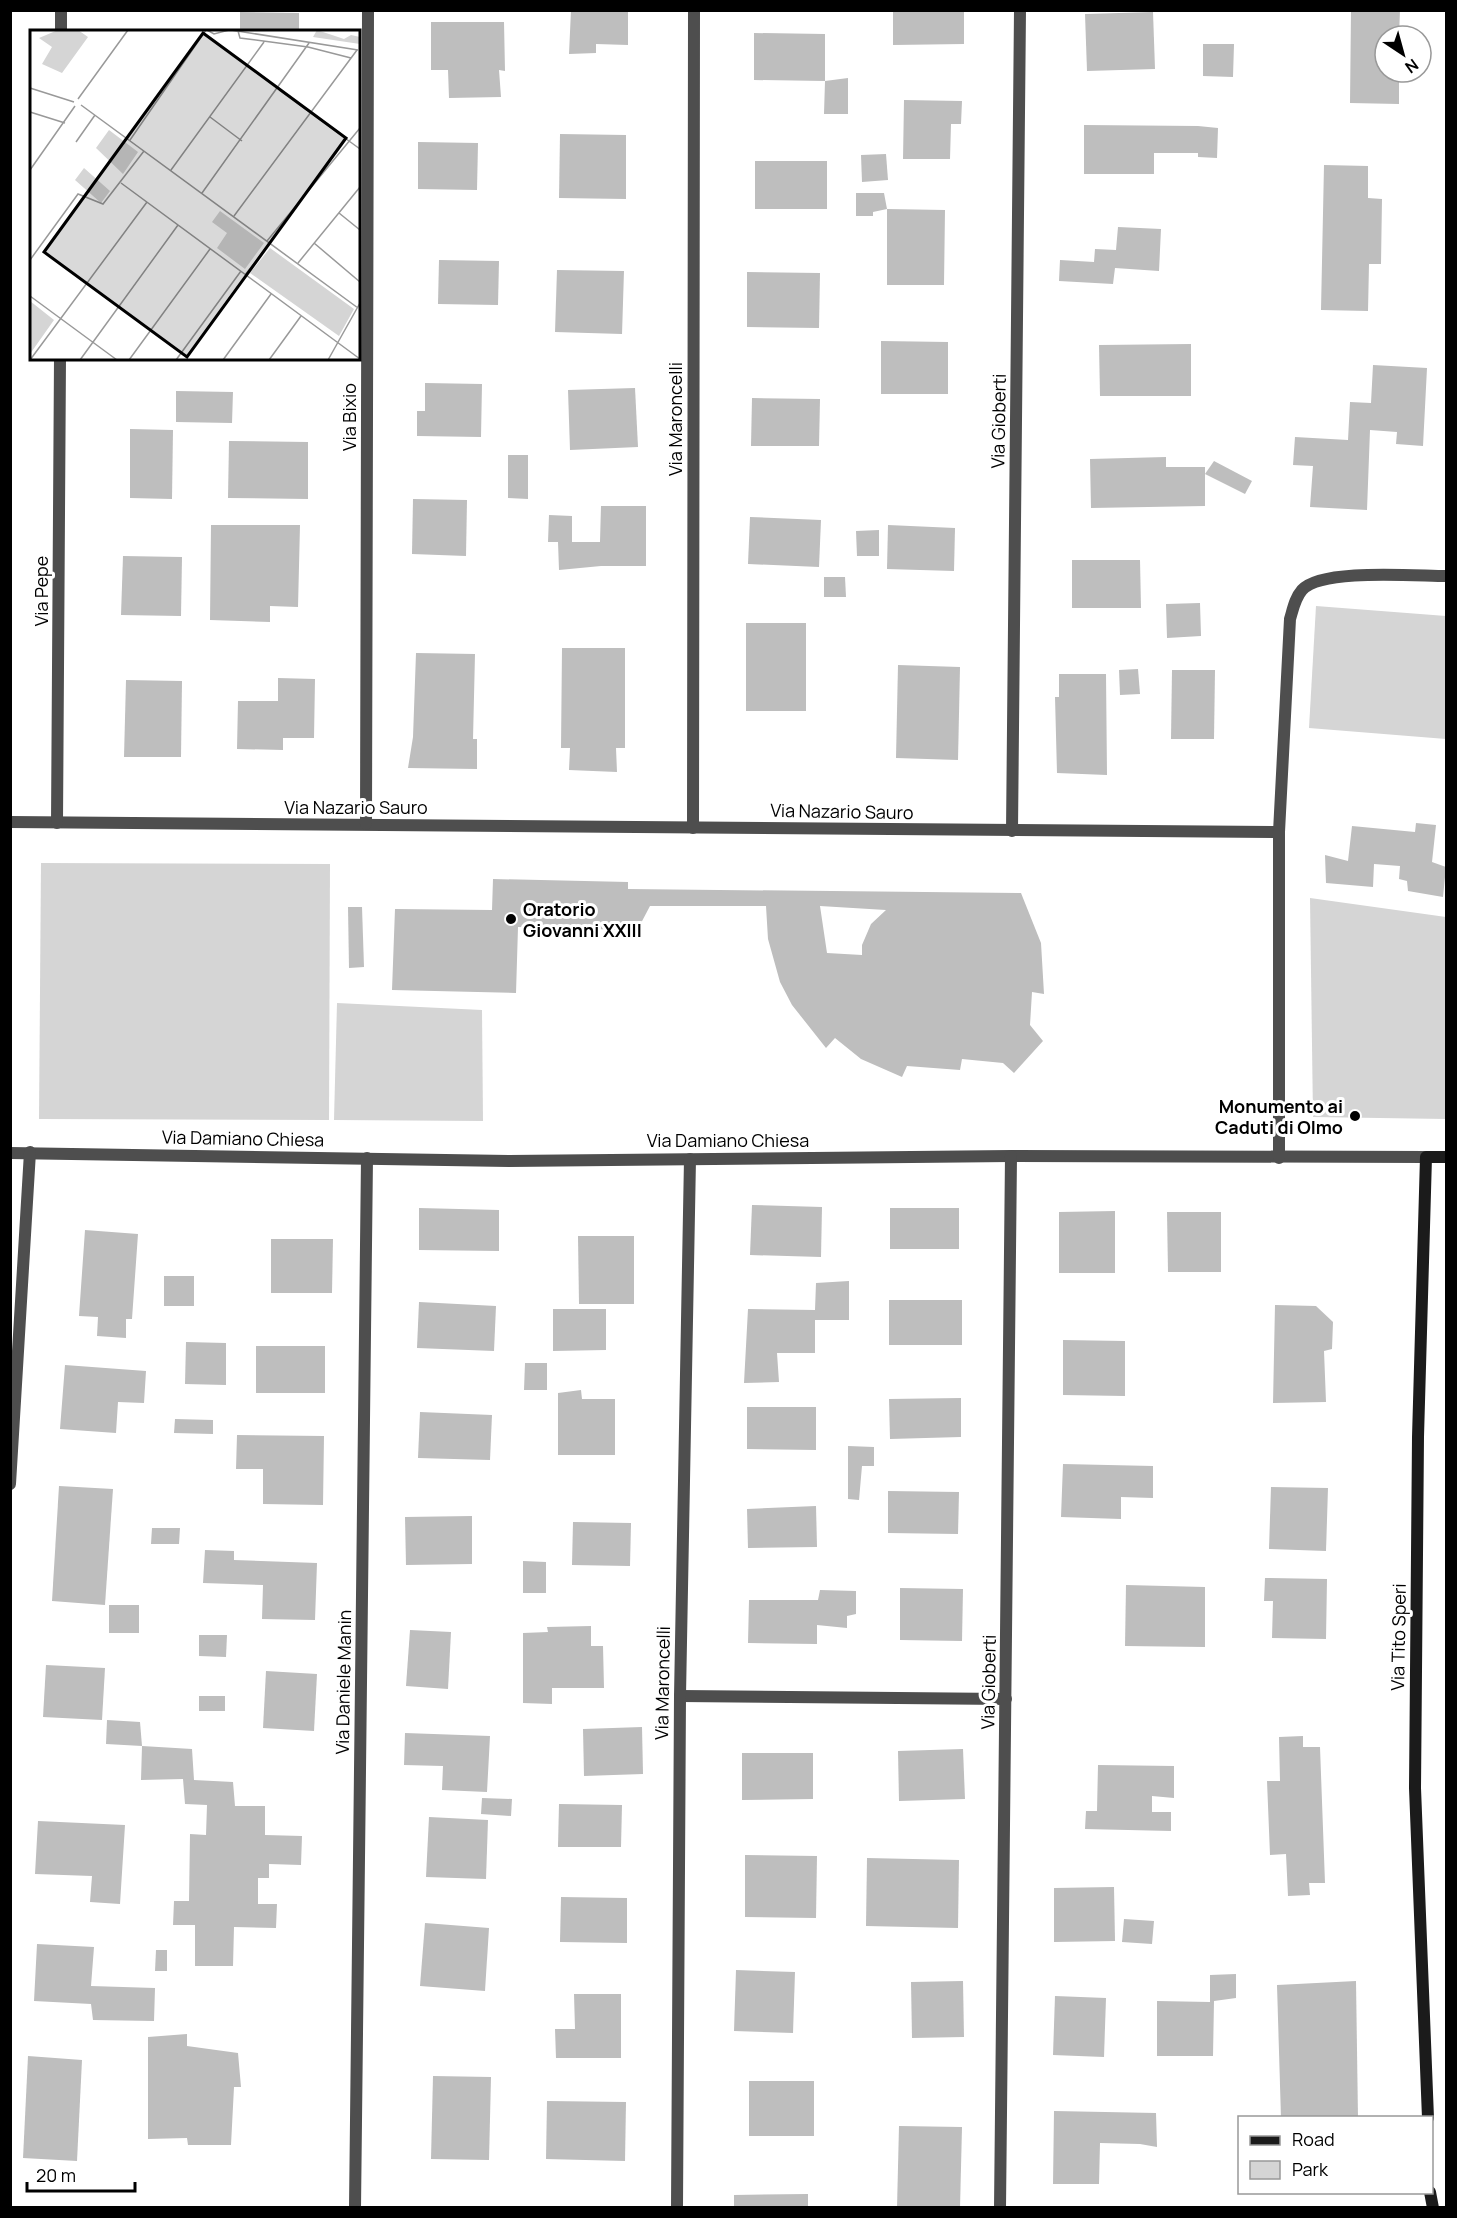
<svg xmlns="http://www.w3.org/2000/svg" width="1457" height="2218" font-family="Manrope,sans-serif">
  <style>
    .green { fill: #d5d5d5 }
    .building { fill: #bebebe; fill-rule: evenodd }
    .lines { fill: none; stroke-linecap: round; stroke-linejoin: round }
    .street { stroke: #4e4e4e; stroke-width: 12 }
    .secondary { stroke: #1b1b1b; stroke-width: 12 }
    .poi-dot { fill: #000; stroke: #fff; stroke-width: 2 }
    .labels { text-anchor: middle; dominant-baseline: central; stroke-width: 6; stroke-linejoin: round; paint-order: stroke }
    .street-label { font-size: 18px; fill: #000; stroke: #fff }
    .poi-label { font-size: 18px; font-weight: bold; fill: #000; stroke: #fff; text-anchor: start }
    .inset-road { fill: none; stroke: #999; stroke-width: 1.5 }
    .view { fill: #000; fill-opacity: 0.15; stroke: #000; stroke-width: 3 }
    .inset-edge { fill: none; stroke: #000; stroke-width: 3 }
  </style>
  <rect width="100%" height="100%" fill="#fff"/>
  <g class="green">
    <polygon points="1316,606 1446,616 1446,739 1309,728"/>
    <polygon points="41,863 330,864 329,1120 39,1119"/>
    <polygon points="1310,898 1446,917 1446,1119 1313,1117"/>
    <polygon points="337,1003 482,1010 483,1121 334,1120"/>
  </g>
  <g class="building">
    <polygon points="571,10 628,10 628,45 596,44 596,53 569,54"/>
    <polygon points="893,10 964,10 964,44 893,45"/>
    <polygon points="1351,10 1400,10 1399,36 1385,36 1385,72 1399,72 1399,104 1350,103"/>
    <polygon points="240,12 299,13 299,32 240,32"/>
    <polygon points="1153,12 1155,69 1087,71 1085,14"/>
    <polygon points="431,22 504,22 505,71 499,70 501,97 449,98 448,70 431,70"/>
    <polygon points="754,33 825,34 825,81 754,80"/>
    <polygon points="1203,44 1234,44 1233,77 1203,76"/>
    <polygon points="848,78 848,114 824,114 825,81"/>
    <polygon points="904,100 962,101 961,124 951,124 950,159 903,159"/>
    <polygon points="1084,125 1198,126 1218,128 1217,158 1198,157 1198,153 1154,153 1154,174 1084,174"/>
    <polygon points="560,134 626,135 626,199 559,198"/>
    <polygon points="418,142 478,143 477,190 418,189"/>
    <polygon points="886,154 888,180 862,182 861,155"/>
    <rect x="755" y="161" width="72" height="48"/>
    <polygon points="1324,165 1368,166 1368,198 1382,199 1381,264 1369,264 1368,311 1321,310"/>
    <polygon points="856,193 884,193 887,209 945,210 944,285 887,285 887,209 873,212 873,216 856,216"/>
    <polygon points="1118,227 1161,229 1159,271 1115,268 1113,284 1059,281 1060,260 1094,262 1095,249 1116,250"/>
    <polygon points="439,260 499,261 498,305 438,304"/>
    <polygon points="557,270 624,271 622,334 555,332"/>
    <polygon points="747,272 820,273 819,328 747,327"/>
    <polygon points="881,341 948,342 948,394 881,394"/>
    <polygon points="1191,344 1191,396 1100,396 1099,345"/>
    <polygon points="1373,365 1427,368 1423,446 1396,444 1397,432 1370,430 1367,510 1310,507 1313,466 1293,465 1295,437 1348,440 1350,402 1371,403"/>
    <polygon points="425,383 482,384 481,437 417,436 417,411 425,411"/>
    <polygon points="635,388 638,447 570,450 568,390"/>
    <polygon points="176,391 233,392 232,423 176,422"/>
    <polygon points="752,398 820,399 819,446 751,446"/>
    <polygon points="130,429 173,430 172,499 130,498"/>
    <polygon points="229,441 308,442 308,499 228,498"/>
    <polygon points="508,455 528,455 528,499 508,498"/>
    <polygon points="1166,457 1166,467 1205,467 1205,506 1091,508 1090,459"/>
    <polygon points="1214,461 1252,481 1245,494 1205,474"/>
    <polygon points="413,499 467,500 466,556 412,554"/>
    <polygon points="601,506 646,506 646,566 601,566 559,570 558,542 548,542 549,515 572,516 572,542 600,542"/>
    <polygon points="750,517 821,520 819,567 748,564"/>
    <polygon points="211,525 300,525 298,607 270,606 270,622 210,620"/>
    <polygon points="888,525 955,528 954,571 887,569"/>
    <polygon points="879,530 879,556 857,556 856,531"/>
    <polygon points="123,556 182,557 181,616 121,615"/>
    <polygon points="1072,560 1140,560 1141,608 1072,608"/>
    <polygon points="824,577 845,577 846,597 824,597"/>
    <polygon points="1200,603 1201,636 1167,638 1166,604"/>
    <rect x="746" y="623" width="60" height="88"/>
    <polygon points="562,648 625,648 625,748 616,748 617,772 569,770 570,748 561,748"/>
    <polygon points="416,653 475,654 473,739 477,739 477,769 408,768 413,737"/>
    <polygon points="898,665 960,667 958,760 896,758"/>
    <polygon points="1138,669 1140,694 1120,695 1119,670"/>
    <polygon points="1172,670 1215,670 1214,739 1171,739"/>
    <polygon points="1059,674 1106,674 1107,775 1057,773 1055,697 1059,697"/>
    <polygon points="278,678 315,679 314,738 283,738 283,750 237,749 238,701 278,701"/>
    <polygon points="126,680 182,681 181,757 124,757"/>
    <polygon points="1416,823 1436,825 1432,862 1446,867 1443,897 1408,891 1407,881 1399,879 1400,866 1374,864 1373,887 1326,883 1325,855 1348,861 1352,826 1415,832"/>
    <path d="M493 879 628 882V889L1021 893 1041 943 1044 994 1032 992 1030 1025 1043 1041 1014 1073 1003 1063 962 1059 960 1070 907 1066 902 1077 861 1059 835 1038 826 1048 792 1005 780 982 768 939 766 906H650L640 925 628 930 518 927 516 993 392 990 395 909 492 910ZM820 906 886 910 871 924 862 945V955L827 953Z"/>
    <polygon points="348,907 362,907 364,967 349,968"/>
    <polygon points="752,1205 822,1207 821,1257 750,1255"/>
    <polygon points="419,1208 499,1210 499,1251 419,1250"/>
    <rect x="890" y="1208" width="69" height="41"/>
    <polygon points="1115,1211 1115,1273 1059,1273 1059,1212"/>
    <polygon points="1167,1212 1221,1212 1221,1272 1168,1272"/>
    <polygon points="85,1230 138,1234 132,1319 126,1319 126,1338 97,1336 98,1317 79,1316"/>
    <polygon points="578,1236 634,1236 634,1304 579,1304"/>
    <polygon points="271,1239 333,1239 332,1293 271,1293"/>
    <rect x="164" y="1276" width="30" height="30"/>
    <polygon points="849,1281 849,1320 815,1320 815,1353 777,1353 779,1382 744,1383 748,1309 815,1310 816,1283"/>
    <rect x="889" y="1300" width="73" height="45"/>
    <polygon points="419,1302 496,1306 494,1351 417,1348"/>
    <polygon points="1275,1305 1316,1306 1333,1322 1332,1349 1324,1351 1326,1402 1273,1403"/>
    <polygon points="553,1309 606,1309 606,1350 553,1351"/>
    <polygon points="1063,1340 1125,1341 1125,1396 1063,1395"/>
    <polygon points="186,1342 226,1343 226,1385 185,1384"/>
    <rect x="256" y="1346" width="69" height="47"/>
    <polygon points="525,1363 547,1363 547,1390 524,1390"/>
    <polygon points="65,1365 146,1371 144,1403 118,1402 116,1433 60,1429"/>
    <polygon points="581,1390 582,1399 615,1399 615,1455 558,1455 558,1393"/>
    <polygon points="961,1398 961,1437 890,1439 889,1399"/>
    <polygon points="747,1407 816,1407 816,1450 747,1449"/>
    <polygon points="420,1412 492,1415 490,1460 418,1458"/>
    <polygon points="175,1419 213,1420 213,1434 174,1433"/>
    <polygon points="237,1435 324,1436 323,1505 263,1504 263,1469 236,1469"/>
    <polygon points="848,1446 874,1447 874,1466 862,1466 859,1500 848,1499"/>
    <polygon points="1063,1464 1153,1466 1153,1498 1121,1497 1121,1519 1061,1517"/>
    <polygon points="59,1486 113,1489 105,1605 52,1601"/>
    <polygon points="1271,1487 1328,1488 1326,1551 1269,1549"/>
    <polygon points="888,1491 959,1492 958,1534 888,1533"/>
    <polygon points="816,1506 817,1547 748,1548 747,1509"/>
    <polygon points="472,1516 472,1564 406,1565 405,1517"/>
    <polygon points="573,1522 631,1523 630,1566 572,1565"/>
    <polygon points="152,1528 180,1528 179,1544 151,1544"/>
    <polygon points="205,1550 234,1551 234,1560 317,1563 315,1620 262,1619 263,1585 203,1583"/>
    <polygon points="523,1561 546,1562 546,1593 523,1593"/>
    <polygon points="1265,1578 1327,1579 1326,1639 1272,1638 1273,1601 1264,1601"/>
    <polygon points="1126,1585 1205,1587 1205,1647 1125,1646"/>
    <polygon points="900,1588 963,1589 962,1641 900,1640"/>
    <polygon points="820,1590 856,1591 856,1614 847,1616 847,1628 817,1625 817,1644 748,1643 749,1600 818,1600"/>
    <rect x="109" y="1605" width="30" height="28"/>
    <polygon points="591,1626 591,1646 603,1646 604,1688 552,1688 552,1704 523,1703 523,1633 548,1632 547,1627"/>
    <polygon points="410,1630 451,1632 448,1689 406,1686"/>
    <polygon points="199,1635 227,1635 226,1657 199,1656"/>
    <polygon points="46,1665 105,1668 102,1720 43,1717"/>
    <polygon points="266,1671 317,1674 314,1731 263,1728"/>
    <rect x="199" y="1696" width="26" height="15"/>
    <polygon points="107,1720 140,1722 142,1746 106,1744"/>
    <polygon points="642,1727 643,1774 584,1776 583,1729"/>
    <polygon points="405,1733 490,1736 487,1792 442,1790 443,1766 404,1765"/>
    <polygon points="1303,1736 1303,1747 1320,1747 1325,1883 1309,1883 1310,1895 1288,1896 1286,1854 1270,1855 1267,1781 1280,1781 1279,1737"/>
    <polygon points="142,1746 192,1749 194,1780 233,1782 235,1806 265,1806 265,1835 302,1836 301,1865 269,1864 269,1878 258,1878 258,1904 277,1904 276,1928 234,1927 233,1966 195,1966 195,1925 173,1925 174,1901 189,1901 190,1834 206,1835 207,1805 185,1804 183,1779 141,1780"/>
    <polygon points="963,1749 965,1799 899,1801 898,1751"/>
    <polygon points="742,1753 813,1753 813,1799 742,1800"/>
    <polygon points="1098,1765 1174,1766 1174,1798 1152,1796 1152,1812 1171,1812 1171,1831 1085,1829 1086,1811 1097,1811"/>
    <polygon points="482,1798 512,1799 511,1816 481,1814"/>
    <polygon points="559,1804 622,1805 621,1847 558,1847"/>
    <polygon points="429,1817 488,1820 486,1879 426,1877"/>
    <polygon points="38,1821 125,1825 120,1904 90,1902 92,1876 35,1874"/>
    <polygon points="745,1855 817,1856 816,1918 745,1917"/>
    <polygon points="867,1858 959,1860 958,1928 866,1926"/>
    <polygon points="1114,1887 1115,1941 1054,1942 1054,1888"/>
    <polygon points="561,1897 627,1898 627,1943 560,1942"/>
    <polygon points="1124,1919 1154,1921 1152,1944 1122,1942"/>
    <polygon points="425,1923 489,1928 485,1991 420,1986"/>
    <polygon points="37,1944 94,1947 91,1986 155,1988 154,2021 93,2020 91,2004 34,2001"/>
    <polygon points="156,1950 167,1950 167,1971 155,1971"/>
    <polygon points="736,1970 795,1972 793,2033 734,2031"/>
    <polygon points="1236,1974 1236,1998 1214,2001 1213,2056 1157,2056 1157,2001 1210,2002 1210,1975"/>
    <polygon points="963,1981 964,2037 912,2038 911,1982"/>
    <polygon points="1356,1981 1358,2118 1281,2118 1277,1985"/>
    <polygon points="574,1994 621,1994 621,2058 556,2058 555,2029 575,2029"/>
    <polygon points="1055,1996 1106,1998 1104,2057 1053,2055"/>
    <polygon points="187,2034 187,2046 238,2053 241,2087 234,2087 231,2145 188,2145 187,2138 148,2139 148,2037"/>
    <polygon points="28,2056 82,2060 77,2161 23,2158"/>
    <polygon points="433,2076 491,2077 489,2160 431,2159"/>
    <rect x="749" y="2081" width="65" height="55"/>
    <polygon points="547,2101 626,2102 625,2161 546,2159"/>
    <polygon points="1054,2111 1156,2113 1157,2147 1140,2144 1100,2143 1099,2184 1053,2184"/>
    <polygon points="899,2126 962,2127 960,2208 897,2208"/>
    <polygon points="808,2194 808,2208 734,2208 734,2195"/>
  </g>
  <g class="lines">
    <g class="street">
      <polyline points="61,32 61,10"/>
      <polyline points="10,822 1279,832"/>
      <polyline points="57,823 60,358"/>
      <polyline points="366,824 368,10"/>
      <polyline points="693,828 694,10"/>
      <polyline points="1012,831 1020,10"/>
      <polyline points="10,1153 509,1161 1011,1156 1426,1157"/>
      <path d="M1279 1158V832L1290 619C1293 609 1295 598 1302 590 1321 568 1416 576 1446 576"/>
      <polyline points="10,1484 30,1152"/>
      <polyline points="680,1696 1006,1699"/>
      <polyline points="355,2208 367,1158"/>
      <polyline points="677,2208 680,1696 690,1159"/>
      <polyline points="1000,2208 1011,1156"/>
    </g>
    <g class="secondary">
      <polyline points="1428,2118 1415,1788 1418,1437 1426,1157 1446,1157"/>
      <polyline points="1430,2192 1433,2208"/>
    </g>
  </g>
  <g class="poi-dot">
    <circle cx="511" cy="919" r="6"/>
    <circle cx="1355" cy="1116" r="6"/>
  </g>
  <g class="labels">
    <g class="street-label">
      <text transform="translate(349 417) rotate(-90)">Via Bixio</text>
      <text transform="translate(675 419) rotate(-90)">Via Maroncelli</text>
      <text transform="translate(998 421) rotate(-89)">Via Gioberti</text>
      <text transform="translate(41 591) rotate(-90)">Via Pepe</text>
      <text x="356" y="807">Via Nazario Sauro</text>
      <text transform="translate(842 811) rotate(1)">Via Nazario Sauro</text>
      <text transform="translate(243 1138) rotate(1)">Via Damiano Chiesa</text>
      <text x="728" y="1140">Via Damiano Chiesa</text>
      <text transform="translate(1398 1637) rotate(-89)">Via Tito Speri</text>
      <text transform="translate(343 1682) rotate(-89)">Via Daniele Manin</text>
      <text transform="translate(988 1682) rotate(-89)">Via Gioberti</text>
      <text transform="translate(662 1683) rotate(-89)">Via Maroncelli</text>
    </g>
    <g class="poi-label">
      <text x="523" y="909">Oratorio<tspan x="523" dy="21">Giovanni XXIII</tspan></text>
      <text x="1343" y="1106" text-anchor="end">Monumento ai<tspan x="1343" dy="21">Caduti di Olmo</tspan></text>
    </g>
  </g>
  <g transform="translate(30 30)">
    <rect width="330" height="330" fill="#fff"/>
    <path d="M28 0H48L58 7 32 43 12 34 22 17 9 8ZM287 0 314 9 321 5 330 7V14L283 7ZM79 100 108 122 93 144 66 118ZM54 138 80 161 71 173 45 150ZM190 181 234 213 215 239 187 218 197 203 182 192ZM240 218 324 279 309 306 220 243ZM0 271 24 290 0 324Z" fill="#d5d5d5"/>
    <path class="inset-road" d="M177 0 184 4 199 0M201 0 328 20M208 1 210 8 278 17 321 28M0 58 44 72M249 60 330 119M48 69 98 0M51 75 328 278M0 82 35 93M180 87 212 111M100 110 176 0M46 112 65 85M0 140 45 76M141 140 234 12M91 153 330 329M172 163 279 13M309 183 330 200M204 186 327 20M237 211 330 98M284 213 330 252M0 230 48 164 73 174 114 121M268 233 330 157M215 245 240 213M0 266 87 330M0 330 117 172M50 330 148 195M99 330 180 219M146 330 211 241M193 330 241 264M239 330 271 286M298 330 330 273"/>
    <path class="view" d="M173 3 316 108 157 327 14 222Z"/>
    <rect width="330" height="330" class="inset-edge"/>
  </g>
  <rect width="1457" height="2218" fill="none" stroke="#000000" stroke-width="24"/>
  <rect x="1238" y="2116" width="195" height="78" fill="#ffffff" stroke="#999999" stroke-width="1.5"/>
  <rect x="1250" y="2136" width="30" height="9" fill="#1b1b1b" stroke="#999999" stroke-width="1.5"/>
  <text x="1292" y="2146" font-size="18" fill="#000000">Road</text>
  <rect x="1250" y="2161" width="30" height="18" fill="#d5d5d5" stroke="#999999" stroke-width="1.5"/>
  <text x="1292" y="2176" font-size="18" fill="#000000">Park</text>
  <g transform="translate(1403 54) rotate(144)"><circle r="28" fill="#ffffff" stroke="#999999" stroke-width="1.5"/>
  <path d="M0-4.5L10 22L0 15L-10 22Z" fill="#000000"/>
  <text y="-9" font-size="16" font-weight="bold" text-anchor="middle" fill="#000000">N</text>
  </g>
  <path d="M27 2182v9h108v-9" fill="none" stroke="#000000" stroke-width="3"/>
  <text x="36" y="2182" font-size="18" fill="#000000" stroke="#ffffff" stroke-width="4.5" paint-order="stroke">20 m</text>
</svg>
